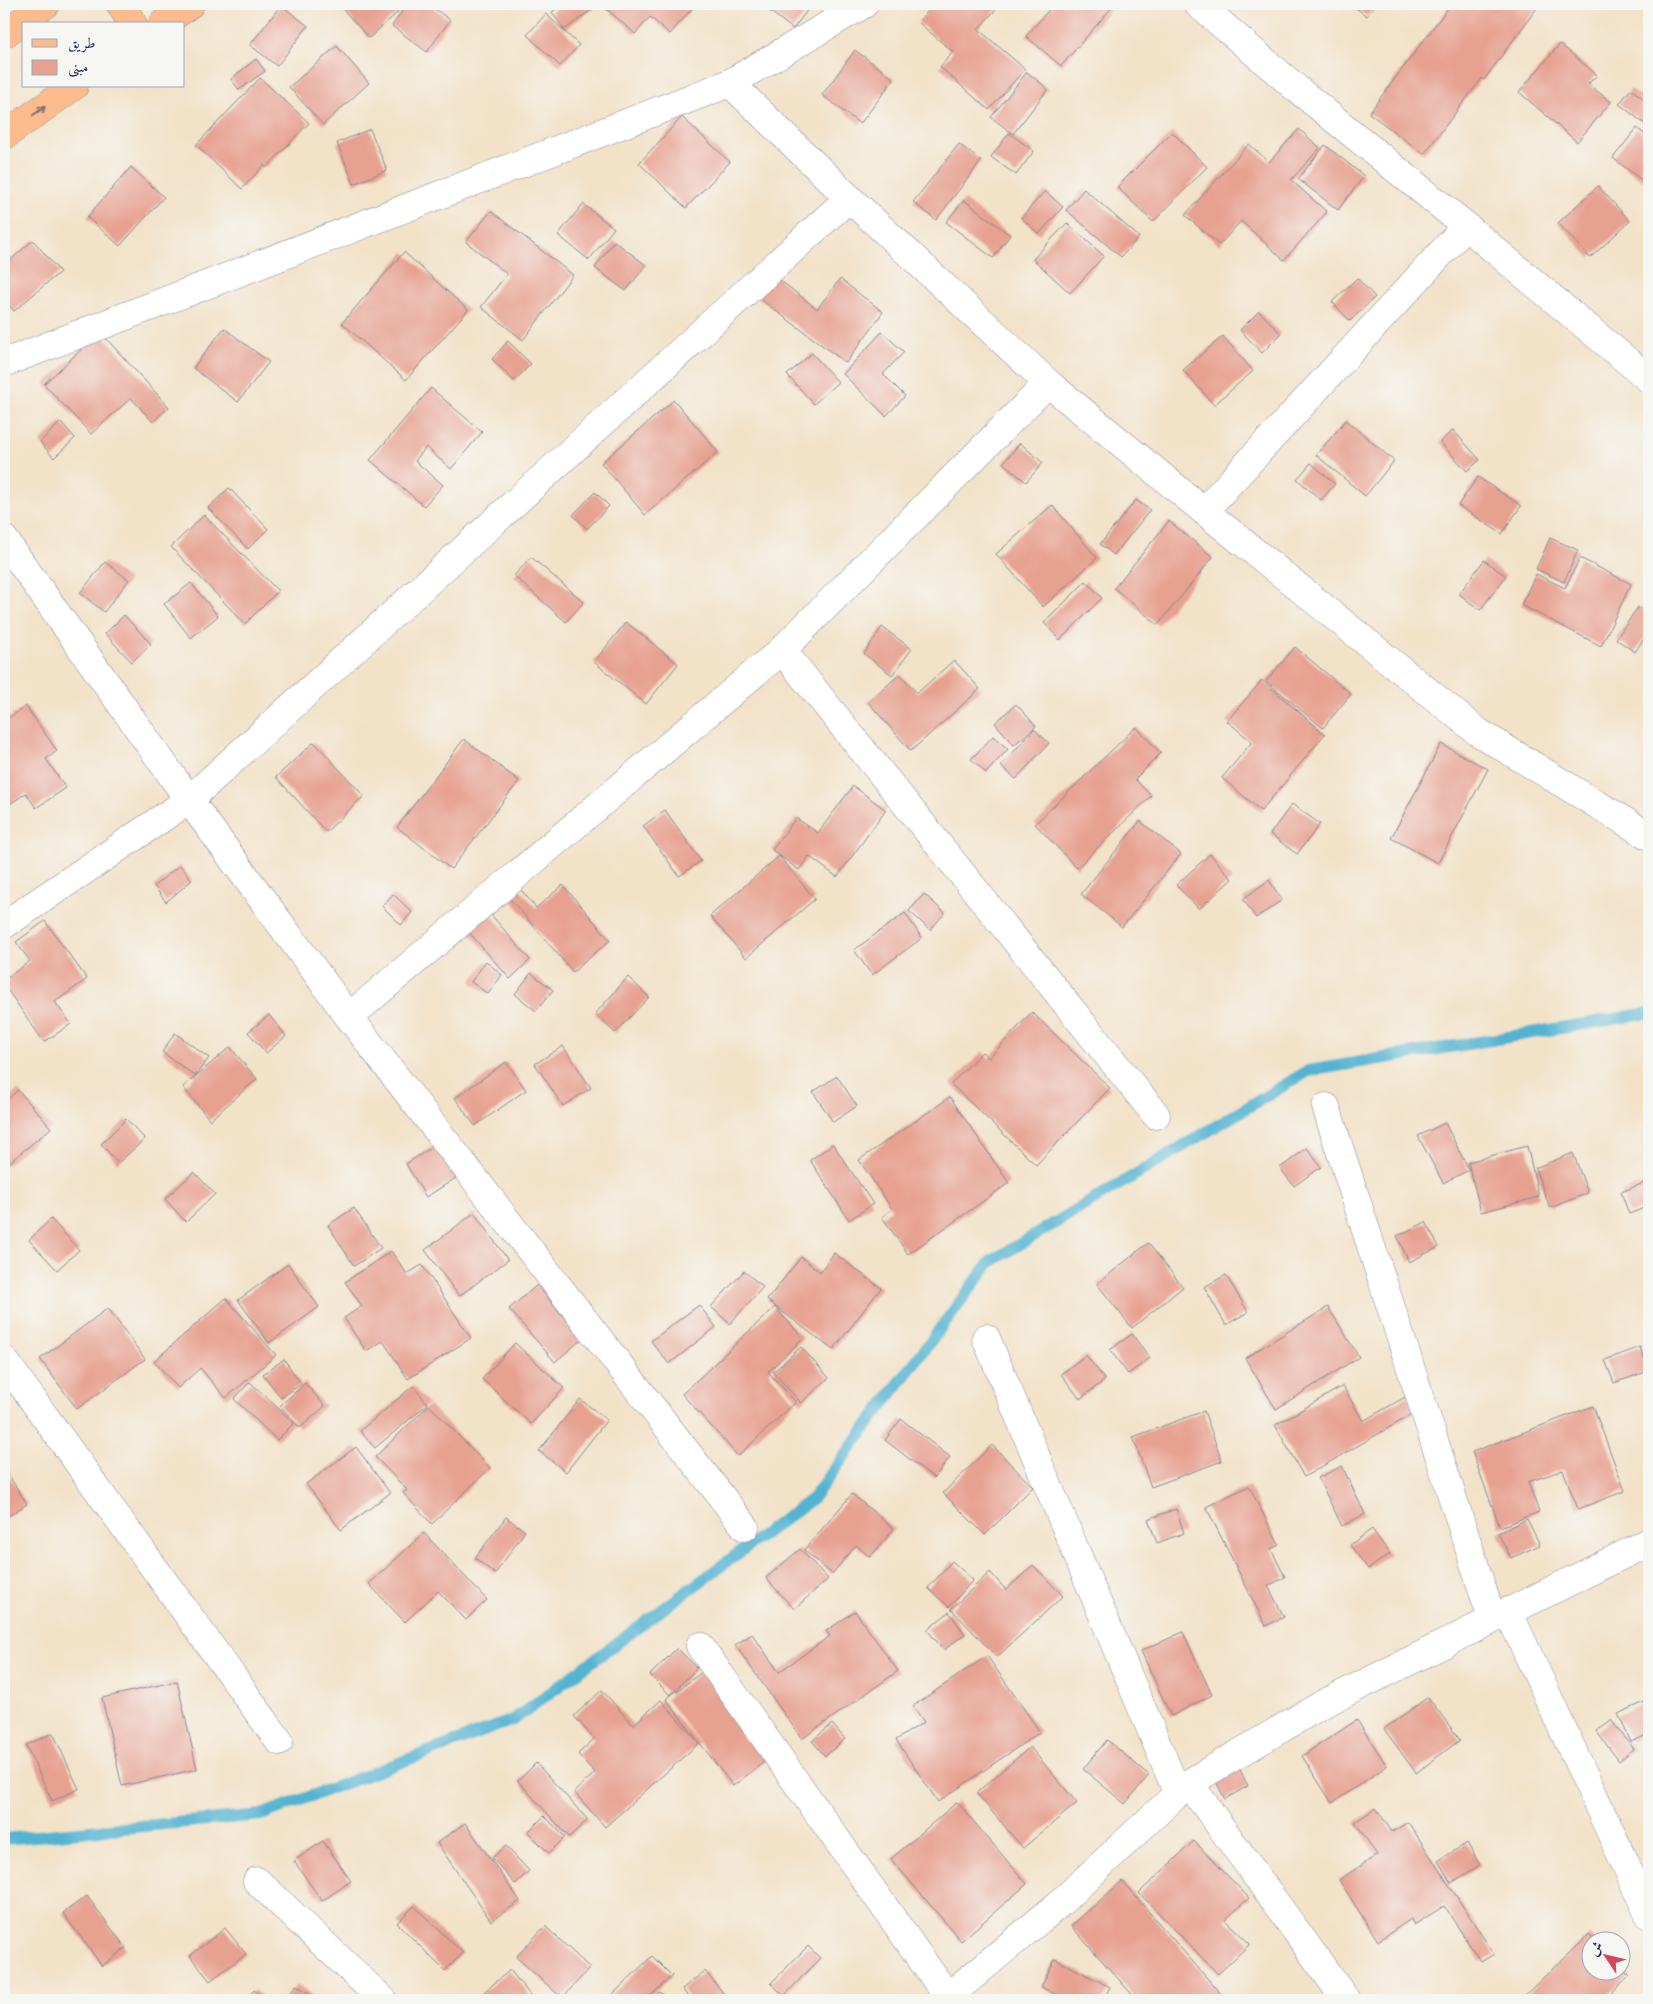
<svg xmlns="http://www.w3.org/2000/svg" width="1653" height="2004" font-family="'IM FELL French Canon',Amiri,serif">
  <style>
    .lines { fill: none; stroke-linecap: round; stroke-linejoin: round }
    .stream { stroke: #53b3d1; stroke-width: 12 }
    .building { fill: #e7a191 }
    .minor-casing { stroke: #868893; stroke-width: 29 }
    .major-casing { stroke: #868893; stroke-width: 29 }
    .minor { stroke: #fff; stroke-width: 28 }
    .major { stroke: #fbbb8d; stroke-width: 28 }
    .oneway { stroke: #806e73 }
  </style>
  <rect width="100%" height="100%" fill="#f6f6f2"/>
  <filter id="ink" filterUnits="userSpaceOnUse"><feTurbulence type="fractalNoise" baseFrequency=".02" numOctaves="2"/><feDisplacementMap in="SourceGraphic" scale="10" xChannelSelector="R" yChannelSelector="G"/><feConvolveMatrix kernelMatrix="1 2 1 2 8 2 1 2 1" color-interpolation-filters="sRGB"/></filter>
  <filter id="wash" filterUnits="userSpaceOnUse"><feTurbulence type="fractalNoise" baseFrequency=".0096" numOctaves="4" result="noise"/><feDisplacementMap in="SourceGraphic" scale="20" xChannelSelector="R" yChannelSelector="G"/><feGaussianBlur stdDeviation="1.12" result="paint"/><feColorMatrix in="noise" values="0 0 0 0 0 0 0 0 0 0 0 0 0 0 0 0 0 1.4 0 .05"/><feComposite in="paint" operator="in"/></filter>
  <g filter="url(#wash)">
    <rect width="100%" height="100%" fill="#f2e2c8"/>
    <g class="lines">
      <polyline class="stream" points="4,1839 261,1815 513,1720 813,1498 990,1262 1308,1071 1649,1013"/>
    </g>
    <g id="blocks">
      <g class="building">
        <polygon points="338,4 391,4 398,12 369,38"/>
        <polygon points="407,4 428,4 450,20 427,52 392,26"/>
        <polygon points="563,4 596,4 597,6 564,30 552,12"/>
        <polygon points="601,4 696,4 670,34 650,17 635,34"/>
        <polygon points="760,4 812,4 793,29"/>
        <polygon points="935,4 1001,4 978,29 1025,69 989,110 940,67 953,52 918,22"/>
        <polygon points="1054,4 1115,4 1061,66 1026,36"/>
        <polygon points="1350,4 1376,4 1367,16"/>
        <polygon points="1451,4 1537,4 1539,5 1484,80 1482,78 1424,154 1369,113"/>
        <polygon points="281,5 308,26 277,66 250,45"/>
        <polygon points="546,14 579,45 560,66 527,35"/>
        <polygon points="1560,44 1597,75 1588,84 1611,102 1577,142 1519,92"/>
        <polygon points="337,46 369,83 323,125 289,87"/>
        <polygon points="855,50 894,79 860,124 822,95"/>
        <polygon points="256,59 265,71 239,90 231,79"/>
        <polygon points="1027,72 1048,89 1013,134 991,117"/>
        <polygon points="260,78 309,123 266,168 264,165 242,189 196,145"/>
        <polygon points="1631,89 1649,103 1649,127 1619,104"/>
        <polygon points="682,117 730,162 686,208 639,163"/>
        <polygon points="1637,128 1649,138 1649,186 1613,158"/>
        <polygon points="370,129 387,170 354,184 337,143"/>
        <polygon points="1299,129 1320,148 1291,180 1327,212 1284,260 1241,221 1219,245 1185,215 1249,144 1269,162"/>
        <polygon points="1172,132 1207,167 1153,222 1117,187"/>
        <polygon points="1009,133 1034,151 1016,175 991,157"/>
        <polygon points="959,144 981,161 936,220 913,202"/>
        <polygon points="1325,145 1364,176 1338,210 1298,179"/>
        <polygon points="131,167 164,197 120,246 87,217"/>
        <polygon points="1598,186 1630,221 1590,258 1558,223"/>
        <polygon points="1084,189 1139,237 1121,257 1066,210"/>
        <polygon points="1045,191 1063,207 1039,234 1021,218"/>
        <polygon points="964,200 1010,235 993,258 946,222"/>
        <polygon points="583,204 614,228 589,260 558,235"/>
        <polygon points="491,211 573,275 523,340 481,307 507,274 466,242"/>
        <polygon points="1067,223 1104,256 1070,293 1033,259"/>
        <polygon points="33,240 60,272 14,311 4,299 4,266"/>
        <polygon points="614,241 646,265 626,291 595,268"/>
        <polygon points="404,252 468,310 406,380 342,323"/>
        <polygon points="772,274 817,309 840,279 883,312 846,363 756,296"/>
        <polygon points="1357,278 1375,297 1350,321 1332,302"/>
        <polygon points="1259,311 1281,334 1262,353 1240,330"/>
        <polygon points="224,328 269,362 238,402 193,368"/>
        <polygon points="100,332 169,407 153,422 131,398 91,434 44,384"/>
        <polygon points="882,332 904,352 883,374 905,396 886,416 843,374"/>
        <polygon points="1223,336 1253,371 1214,405 1183,370"/>
        <polygon points="508,341 531,364 514,381 492,359"/>
        <polygon points="812,353 838,382 814,404 787,375"/>
        <polygon points="431,388 482,432 451,469 426,447 415,461 443,485 424,506 370,460"/>
        <polygon points="674,400 718,452 645,515 601,463"/>
        <polygon points="1346,420 1394,461 1365,496 1316,455"/>
        <polygon points="61,422 75,438 54,458 40,442"/>
        <polygon points="1453,430 1480,460 1467,471 1440,442"/>
        <polygon points="1020,443 1043,463 1026,482 1003,463"/>
        <polygon points="1311,463 1335,484 1321,500 1297,479"/>
        <polygon points="1478,477 1521,506 1502,534 1458,505"/>
        <polygon points="229,488 268,529 248,549 208,508"/>
        <polygon points="595,492 609,506 587,529 573,515"/>
        <polygon points="1136,500 1150,510 1114,555 1100,544"/>
        <polygon points="1052,505 1097,558 1043,607 996,554"/>
        <polygon points="204,515 278,591 245,624 171,547"/>
        <polygon points="1169,521 1213,557 1158,625 1114,588"/>
        <polygon points="1550,538 1578,550 1564,582 1536,569"/>
        <polygon points="531,557 584,602 566,622 514,576"/>
        <polygon points="1580,558 1631,584 1601,646 1521,605 1536,574 1565,588"/>
        <polygon points="1484,560 1506,576 1480,610 1459,594"/>
        <polygon points="105,562 129,580 104,612 80,593"/>
        <polygon points="1086,581 1102,598 1060,640 1044,623"/>
        <polygon points="191,583 218,616 191,638 164,604"/>
        <polygon points="1638,607 1649,616 1649,631 1635,652 1616,639"/>
        <polygon points="124,615 151,644 132,662 105,634"/>
        <polygon points="626,622 678,664 646,704 594,662"/>
        <polygon points="882,627 912,649 892,675 864,654"/>
        <polygon points="1295,647 1351,694 1323,728 1266,681"/>
        <polygon points="954,660 980,689 911,751 868,702 900,674 917,693"/>
        <polygon points="1262,680 1325,734 1261,811 1222,778 1252,742 1227,721"/>
        <polygon points="1016,704 1036,726 1014,745 995,723"/>
        <polygon points="26,706 57,751 46,759 66,788 36,808 26,793 4,808 4,721"/>
        <polygon points="1136,727 1161,753 1135,779 1151,796 1077,868 1035,824"/>
        <polygon points="1034,729 1049,743 1016,779 1001,766"/>
        <polygon points="993,736 1008,749 986,773 971,759"/>
        <polygon points="464,739 519,781 451,869 397,827"/>
        <polygon points="314,742 364,796 326,832 276,777"/>
        <polygon points="1441,744 1488,769 1438,863 1391,838"/>
        <polygon points="853,786 886,810 837,877 809,856 799,870 772,850 796,818 818,833"/>
        <polygon points="1292,804 1320,824 1297,854 1270,834"/>
        <polygon points="665,810 701,861 679,876 643,826"/>
        <polygon points="1140,821 1181,854 1122,927 1081,894"/>
        <polygon points="1210,854 1232,879 1199,909 1176,885"/>
        <polygon points="779,856 815,899 746,958 710,916"/>
        <polygon points="180,865 192,880 166,902 154,886"/>
        <polygon points="1269,880 1282,900 1256,918 1243,899"/>
        <polygon points="517,885 536,908 563,885 610,940 573,972 506,894"/>
        <polygon points="393,894 412,912 401,925 382,906"/>
        <polygon points="924,894 945,913 930,930 909,911"/>
        <polygon points="487,910 530,960 510,979 466,929"/>
        <polygon points="905,913 922,938 872,975 854,950"/>
        <polygon points="45,921 87,979 55,1002 71,1024 44,1042 4,985 4,980 30,961 16,942"/>
        <polygon points="486,961 502,975 488,994 471,982"/>
        <polygon points="531,973 553,990 536,1011 515,994"/>
        <polygon points="628,977 649,997 615,1033 595,1014"/>
        <polygon points="1032,1012 1110,1088 1036,1165 951,1084 982,1052 989,1058"/>
        <polygon points="269,1015 286,1036 266,1053 248,1032"/>
        <polygon points="175,1033 209,1058 195,1076 162,1052"/>
        <polygon points="563,1046 591,1088 563,1106 535,1064"/>
        <polygon points="230,1047 257,1079 210,1120 183,1087"/>
        <polygon points="506,1062 526,1090 475,1126 455,1098"/>
        <polygon points="837,1076 857,1106 833,1122 813,1092"/>
        <polygon points="18,1090 51,1128 4,1167 4,1103"/>
        <polygon points="950,1097 1009,1183 908,1254 882,1217 892,1209 859,1160"/>
        <polygon points="126,1119 145,1139 118,1163 101,1144"/>
        <polygon points="1445,1123 1469,1170 1443,1183 1418,1136"/>
        <polygon points="438,1143 459,1176 426,1197 406,1164"/>
        <polygon points="833,1144 873,1204 849,1220 810,1160"/>
        <polygon points="1527,1146 1539,1197 1481,1212 1468,1162"/>
        <polygon points="1307,1148 1321,1167 1294,1186 1280,1168"/>
        <polygon points="1573,1153 1588,1193 1550,1208 1535,1168"/>
        <polygon points="194,1172 215,1194 186,1222 165,1199"/>
        <polygon points="1649,1181 1649,1206 1629,1214 1621,1192"/>
        <polygon points="354,1208 381,1248 354,1266 328,1225"/>
        <polygon points="474,1213 508,1260 459,1296 425,1250"/>
        <polygon points="51,1219 79,1250 57,1270 29,1240"/>
        <polygon points="1426,1222 1439,1247 1409,1262 1397,1236"/>
        <polygon points="1148,1243 1183,1287 1132,1328 1097,1284"/>
        <polygon points="391,1251 407,1274 422,1265 471,1338 408,1379 383,1341 366,1351 344,1318 362,1306 345,1282"/>
        <polygon points="834,1253 881,1288 833,1350 767,1300 801,1257 820,1272"/>
        <polygon points="288,1264 319,1307 269,1343 238,1300"/>
        <polygon points="744,1271 763,1287 730,1324 711,1307"/>
        <polygon points="1226,1275 1248,1312 1226,1325 1204,1287"/>
        <polygon points="537,1285 582,1339 555,1362 509,1309"/>
        <polygon points="226,1298 276,1355 226,1398 200,1368 178,1388 154,1361"/>
        <polygon points="699,1305 716,1327 669,1364 651,1341"/>
        <polygon points="775,1307 803,1338 768,1372 796,1402 738,1456 682,1394"/>
        <polygon points="1328,1307 1359,1357 1276,1409 1245,1358"/>
        <polygon points="108,1308 145,1359 77,1409 40,1359"/>
        <polygon points="1132,1334 1150,1358 1128,1374 1110,1350"/>
        <polygon points="515,1343 564,1388 531,1424 482,1379"/>
        <polygon points="801,1347 829,1378 801,1403 773,1372"/>
        <polygon points="1640,1347 1649,1371 1614,1383 1605,1360"/>
        <polygon points="1086,1355 1105,1380 1080,1399 1061,1374"/>
        <polygon points="284,1359 301,1384 281,1398 263,1374"/>
        <polygon points="250,1382 294,1423 277,1440 234,1399"/>
        <polygon points="305,1383 325,1406 300,1428 280,1406"/>
        <polygon points="413,1386 428,1404 375,1448 360,1431"/>
        <polygon points="1343,1386 1363,1421 1407,1396 1416,1412 1304,1477 1275,1425"/>
        <polygon points="580,1399 607,1420 566,1472 539,1451"/>
        <polygon points="429,1405 490,1468 432,1524 403,1493 407,1490 375,1457"/>
        <polygon points="1593,1406 1625,1491 1578,1509 1563,1470 1528,1482 1539,1512 1500,1527 1472,1452"/>
        <polygon points="1204,1411 1222,1461 1151,1487 1133,1437"/>
        <polygon points="901,1419 950,1457 934,1478 885,1440"/>
        <polygon points="992,1445 1033,1487 985,1535 943,1493"/>
        <polygon points="356,1447 390,1493 341,1530 306,1484"/>
        <polygon points="1342,1466 1365,1514 1342,1526 1318,1478"/>
        <polygon points="4,1468 27,1504 4,1519"/>
        <polygon points="1249,1486 1279,1545 1271,1549 1285,1577 1268,1586 1284,1617 1266,1626 1206,1507"/>
        <polygon points="852,1494 894,1529 870,1557 856,1545 832,1574 804,1550"/>
        <polygon points="1176,1509 1184,1533 1157,1543 1148,1519"/>
        <polygon points="506,1517 525,1531 495,1574 475,1558"/>
        <polygon points="1527,1519 1540,1545 1511,1558 1498,1533"/>
        <polygon points="1372,1529 1390,1554 1368,1569 1350,1545"/>
        <polygon points="424,1533 487,1600 466,1620 438,1591 405,1622 369,1584"/>
        <polygon points="800,1549 828,1579 794,1609 766,1578"/>
        <polygon points="952,1561 973,1580 949,1607 928,1588"/>
        <polygon points="1033,1565 1063,1596 997,1657 951,1609 990,1572 1006,1590"/>
        <polygon points="855,1611 898,1671 802,1739 735,1645 752,1634 779,1672 830,1636 826,1631"/>
        <polygon points="949,1612 965,1634 944,1650 927,1630"/>
        <polygon points="1183,1632 1212,1695 1171,1716 1141,1651"/>
        <polygon points="677,1648 697,1668 670,1695 650,1675"/>
        <polygon points="987,1656 1040,1732 938,1802 896,1740 924,1722 913,1706"/>
        <polygon points="702,1672 768,1759 733,1786 666,1699"/>
        <polygon points="177,1681 197,1769 122,1786 102,1698"/>
        <polygon points="602,1690 633,1725 661,1700 699,1743 605,1827 574,1792 595,1773 578,1754 594,1739 574,1716"/>
        <polygon points="1428,1697 1460,1740 1416,1773 1384,1729"/>
        <polygon points="1649,1700 1649,1734 1631,1742 1618,1714"/>
        <polygon points="1357,1720 1387,1766 1332,1803 1302,1756"/>
        <polygon points="1611,1720 1634,1749 1619,1761 1596,1731"/>
        <polygon points="832,1724 845,1739 825,1756 812,1741"/>
        <polygon points="53,1733 79,1789 52,1801 26,1745"/>
        <polygon points="1107,1740 1149,1775 1125,1804 1083,1769"/>
        <polygon points="1030,1747 1077,1803 1023,1848 976,1793"/>
        <polygon points="1230,1750 1248,1786 1225,1799 1206,1762"/>
        <polygon points="536,1763 588,1820 569,1837 518,1781"/>
        <polygon points="957,1802 1027,1884 961,1941 891,1859"/>
        <polygon points="1376,1808 1392,1832 1408,1822 1494,1954 1481,1962 1444,1906 1414,1925 1411,1919 1378,1941 1339,1880 1377,1855 1355,1822"/>
        <polygon points="544,1816 565,1837 549,1853 528,1832"/>
        <polygon points="465,1823 520,1901 491,1921 437,1843"/>
        <polygon points="323,1841 351,1881 322,1901 294,1861"/>
        <polygon points="1194,1841 1249,1898 1225,1920 1250,1944 1218,1974 1139,1893"/>
        <polygon points="1467,1843 1480,1865 1451,1883 1438,1861"/>
        <polygon points="506,1846 529,1871 515,1884 492,1858"/>
        <polygon points="1122,1881 1221,1994 1214,2000 1137,2000 1071,1926"/>
        <polygon points="87,1896 126,1948 102,1966 63,1913"/>
        <polygon points="414,1906 463,1953 445,1971 397,1923"/>
        <polygon points="545,1926 590,1968 562,1998 516,1957"/>
        <polygon points="225,1928 246,1954 210,1981 190,1956"/>
        <polygon points="1589,1934 1596,1942 1590,1942 1590,1972 1620,1972 1620,1967 1629,1976 1604,2000 1524,2000 1522,1998"/>
        <polygon points="808,1946 820,1958 784,1996 771,1983"/>
        <polygon points="652,1956 672,1976 646,2000 607,2000"/>
        <polygon points="1055,1959 1110,1987 1103,2000 1066,2000 1041,1987"/>
        <polygon points="510,1970 534,2000 478,2000 477,1998"/>
        <polygon points="705,1971 729,2000 691,2000 682,1989"/>
        <polygon points="296,1985 320,2000 286,2000"/>
        <polygon points="254,1990 267,2000 246,2000"/>
        <polygon points="659,1992 668,2000 651,2000"/>
      </g>
    </g>
  </g>
  <g filter="url(#ink)">
    <use href="#blocks" fill-opacity="0" stroke="#868893" stroke-width="1"/>
    <g class="lines">
      <g class="minor-casing">
        <g id="minor">
          <polyline points="1198,4 1296,88 1466,226 1649,379"/>
          <polyline points="730,83 849,198 1048,383 1204,511 1478,732 1649,836"/>
          <polyline points="4,363 730,83 864,4"/>
          <polyline points="1204,511 1466,226"/>
          <polyline points="4,539 189,800 349,1017 745,1527"/>
          <polyline points="782,650 1156,1115"/>
          <polyline points="4,925 189,800 849,198"/>
          <polyline points="349,1017 782,650 1048,383"/>
          <polyline points="1326,1107 1492,1619"/>
          <polyline points="986,1338 1178,1794"/>
          <polyline points="4,1360 279,1741"/>
          <polyline points="1508,1611 1649,1915"/>
          <polyline points="700,1646 948,1997"/>
          <polyline points="1189,1783 1346,2000"/>
          <polyline points="257,1881 383,2000"/>
          <polyline points="944,2000 1059,1904 1189,1783 1323,1704 1649,1542"/>
        </g>
      </g>
      <g class="major-casing">
        <g id="major">
          <polyline points="120,4 133,24"/>
          <polyline points="163,24 190,4"/>
          <polyline points="4,34 46,4"/>
          <polyline points="4,136 74,86"/>
        </g>
      </g>
      <use href="#minor" class="minor"/>
      <use href="#major" class="major"/>
    </g>
    <defs><path id="oneway-shaft" d="M-6 0H5M1.5-3L5.5 0L1.5 3" fill="none" stroke-width="1.6" stroke-linecap="round" stroke-linejoin="round" transform="scale(1.25)"/></defs>
    <use class="oneway" href="#oneway-shaft" transform="translate(39 111) rotate(-35)"/>
  </g>
  <rect width="1653" height="2004" fill="none" stroke="#f6f6f2" stroke-width="20"/>
  <rect x="22" y="22" width="162" height="65" fill="#f6f6f2" stroke="#9ea6b7"/>
  <rect x="32" y="39" width="25" height="8" fill="#fbbb8d" stroke="#9ea6b7"/>
  <text x="68" y="48" font-size="15" fill="#1b2f5e">طريق</text>
  <rect x="32" y="60" width="25" height="15" fill="#e7a191" stroke="#9ea6b7"/>
  <text x="68" y="72" font-size="15" fill="#1b2f5e">مبنى</text>
  <g transform="translate(1606 1956) rotate(305)"><circle r="24" fill="#f6f6f2" stroke="#9ea6b7"/>
  <path d="M0-4L9 19L0 12L-9 19Z" fill="#d1495b"/>
  <text y="-8" font-size="14" font-weight="bold" text-anchor="middle" fill="#1b2f5e">ش</text>
  </g>
</svg>
